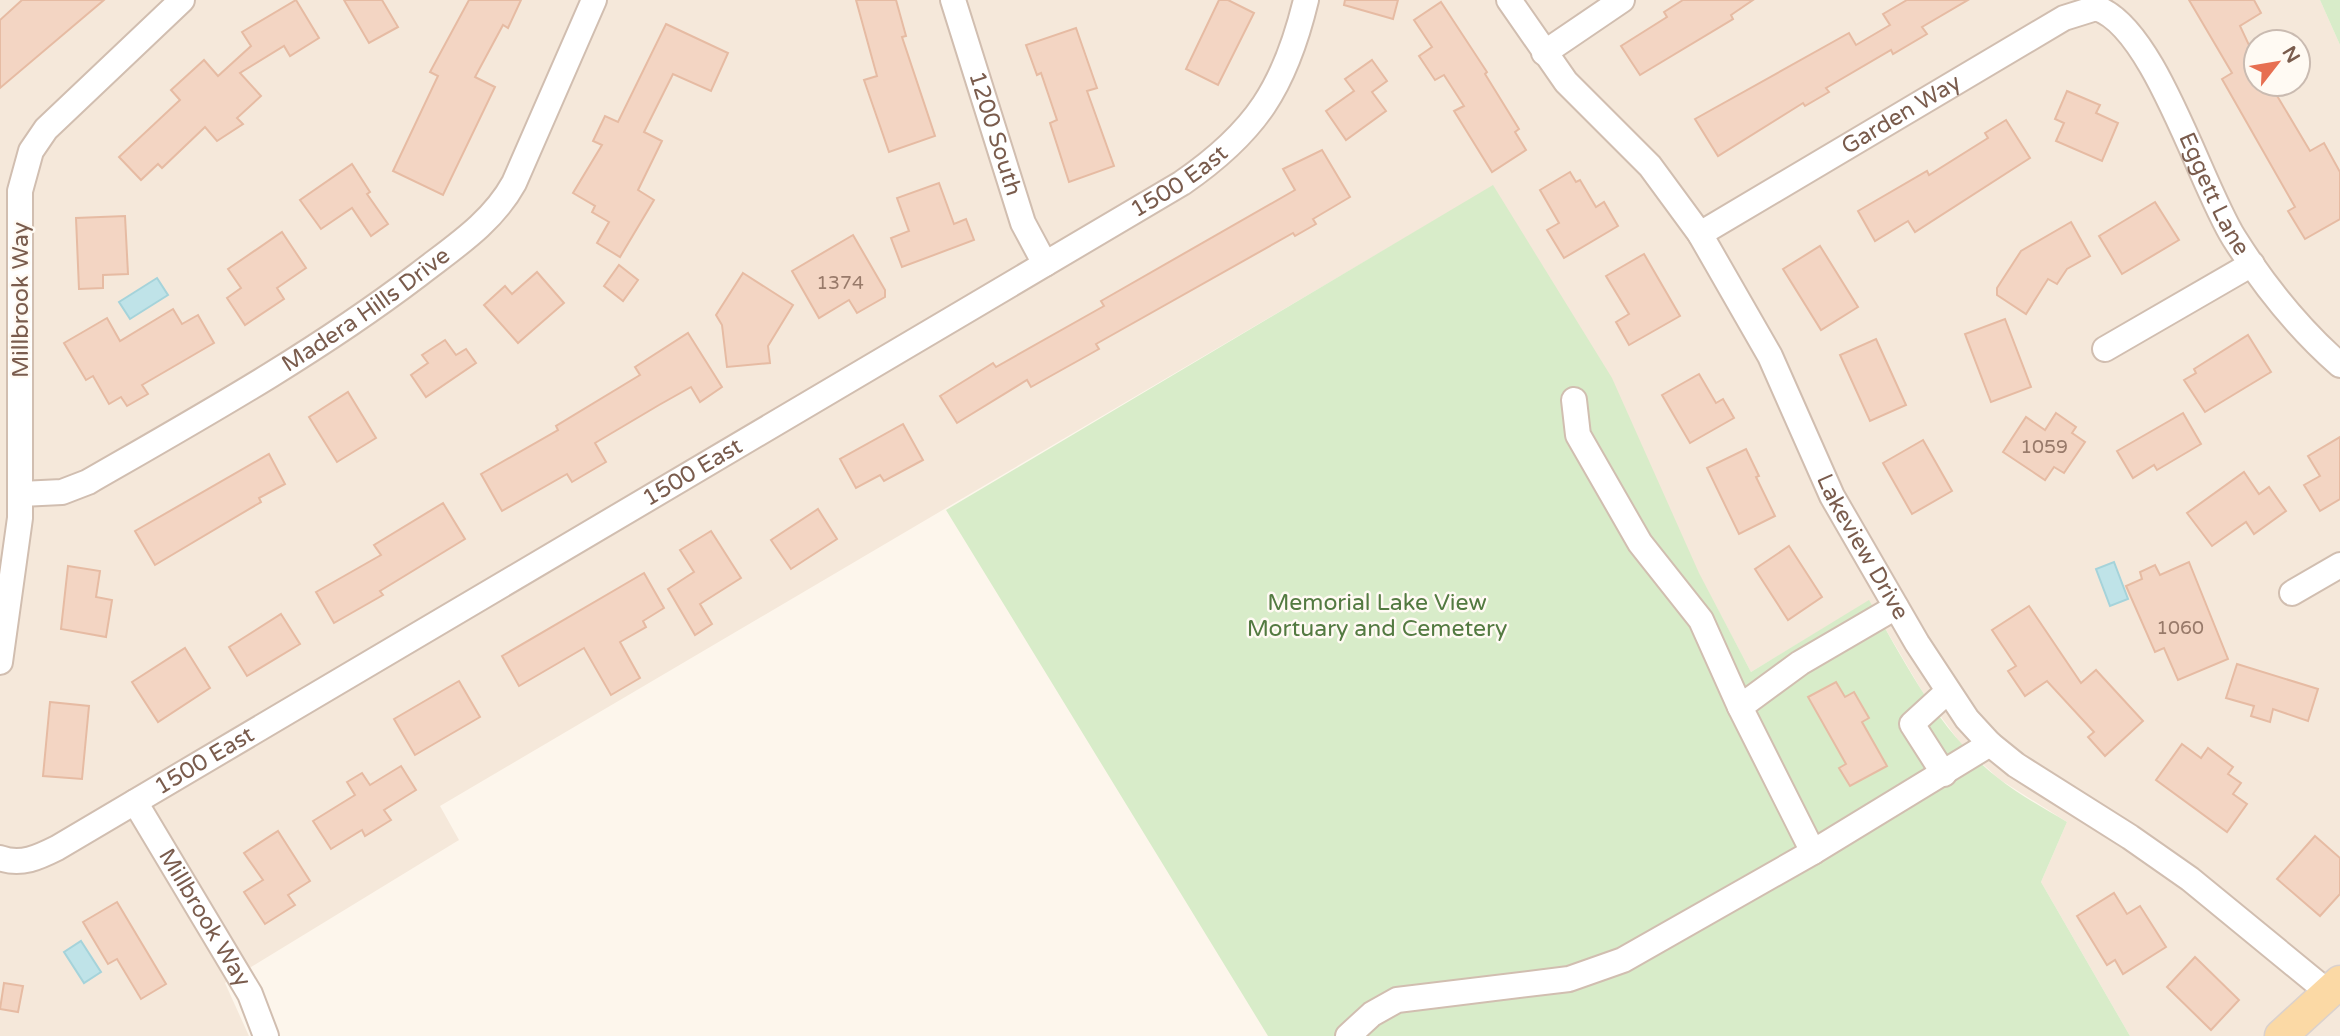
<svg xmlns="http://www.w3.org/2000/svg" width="2340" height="1036" font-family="'Varela Round',sans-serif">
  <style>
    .residential { fill: #f5e8da; fill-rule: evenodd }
    .green { fill: #d8ecc9 }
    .water { fill: #bfe3e8; stroke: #a5d3da; stroke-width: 2 }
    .building { fill: #f3d5c3; stroke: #e6bba3; stroke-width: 2 }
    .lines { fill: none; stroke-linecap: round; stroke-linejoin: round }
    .minor-casing { stroke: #d1beb0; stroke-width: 28 }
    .major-casing { stroke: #dad1cd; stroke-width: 35 }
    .minor { stroke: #fff; stroke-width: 24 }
    .major { stroke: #fbd9a5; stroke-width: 32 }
    .labels { text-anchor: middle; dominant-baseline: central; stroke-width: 5; stroke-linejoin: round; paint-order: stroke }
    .number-label { font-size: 19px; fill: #987a6a }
    .street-label { font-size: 23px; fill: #7a5c4d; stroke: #fffaf3 }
    .park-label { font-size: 23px; fill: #537a41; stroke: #fffaf3 }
  </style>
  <rect width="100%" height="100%" fill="#fdf6ec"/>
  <path class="residential" d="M0 0H2320L2340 45V1036H2130L2041 882 2067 822 1999 779 1961 744 1922 691 1869 601 1751 672 1493 186 440 806 459 840 225 983 249 1036H0ZM2256 42H2298V84H2256Z"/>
  <g class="green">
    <polygon points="2320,0 2340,0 2340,45"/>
    <path d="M1493 185 1612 378 1699 573 1751 672 1869 600C1906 664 1939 732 1998 778 2019 795 2044 808 2067 822L2041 882 2130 1036H1268L946 510Z"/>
  </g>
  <g class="water">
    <polygon points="157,278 168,295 130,319 119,302"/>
    <polygon points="2114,562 2128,599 2110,606 2096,569"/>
    <polygon points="81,941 101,972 84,983 64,952"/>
  </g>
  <g class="building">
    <polygon points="22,0 104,0 0,88 0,20"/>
    <polygon points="296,0 319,38 290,56 284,46 240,73 261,96 237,118 243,124 217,141 205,127 162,168 158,164 141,180 119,157 180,100 171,90 204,60 218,76 251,46 242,32"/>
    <polygon points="344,0 382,0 398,27 369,43"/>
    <polygon points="469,0 521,0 508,28 503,25 475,77 495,87 443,195 393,171 438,76 430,72"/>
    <polygon points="856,0 896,0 906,36 902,37 935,136 889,152 864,80 877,76"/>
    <polygon points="1219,0 1228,0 1254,13 1218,85 1186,69"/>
    <polygon points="1345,0 1398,0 1393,19 1344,5"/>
    <polygon points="1683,0 1753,0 1731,15 1733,19 1640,75 1621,46 1667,17 1664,12"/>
    <polygon points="1907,0 1968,0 1922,27 1927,34 1893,54 1891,50 1826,88 1829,92 1805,106 1803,103 1718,156 1695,119 1849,33 1856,45 1890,25 1883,14"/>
    <polygon points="2189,0 2254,0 2261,13 2240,26 2256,60 2256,84 2270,84 2310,151 2324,143 2340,172 2340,219 2305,239 2288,211 2295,207 2222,79 2232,73"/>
    <polygon points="1441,2 1487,72 1485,74 1519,129 1515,132 1526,150 1492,172 1454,111 1464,106 1444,75 1435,80 1419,56 1432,47 1414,20"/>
    <polygon points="666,24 728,53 711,91 673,74 644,132 662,141 638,190 654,200 620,257 597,243 609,222 592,212 595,206 573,193 602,145 593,141 605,116 618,122"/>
    <polygon points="1076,28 1097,88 1087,91 1114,166 1069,182 1050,123 1057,120 1041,73 1037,75 1026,45"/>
    <polygon points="1372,60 1387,81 1372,92 1386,111 1346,140 1326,111 1354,91 1345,79"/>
    <polygon points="2067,91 2100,105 2096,113 2118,123 2102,161 2056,141 2064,123 2055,119"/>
    <polygon points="2006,120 2030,158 1915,232 1908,221 1875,241 1858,211 1927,171 1929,175 1988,138 1985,133"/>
    <polygon points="1322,150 1350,197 1313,219 1316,224 1295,236 1293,233 1096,344 1099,349 1031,387 1027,380 957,423 940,396 993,363 996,367 1104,306 1101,301 1295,190 1283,169"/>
    <polygon points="352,164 370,192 367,194 388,224 371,236 352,208 321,229 300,200"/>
    <polygon points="1570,172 1576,182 1580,180 1596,207 1604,202 1618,226 1564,258 1547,230 1559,223 1540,190"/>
    <polygon points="939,183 954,224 966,219 974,240 902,267 891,238 909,231 897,198"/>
    <polygon points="2155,202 2179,240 2122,274 2099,236"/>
    <polygon points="125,216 128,274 103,275 103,288 79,289 76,218"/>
    <polygon points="2071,222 2090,256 2067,269 2057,284 2048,279 2026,314 1997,295 1997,288 2021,251"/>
    <polygon points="282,232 306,268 277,288 284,299 245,325 227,298 241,288 228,269"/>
    <polygon points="853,235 885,290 885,297 857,313 849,300 819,318 792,271"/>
    <polygon points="1820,246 1858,307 1821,330 1783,269"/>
    <polygon points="1644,254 1680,316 1629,345 1616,322 1629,314 1606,276"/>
    <polygon points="619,265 638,280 623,301 604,286"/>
    <polygon points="537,272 564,303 518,343 484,305 505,286 512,294"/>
    <polygon points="743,273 793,305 768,346 770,363 727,367 722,325 716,315"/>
    <polygon points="173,309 182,324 198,315 214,343 142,385 148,394 127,406 121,397 109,404 93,376 86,380 64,343 107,318 120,341"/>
    <polygon points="2005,319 2031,387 1991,402 1965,334"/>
    <polygon points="688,333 722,387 700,402 691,387 659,405 595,443 606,462 572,482 567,474 502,511 481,474 558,430 556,426 640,375 635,367"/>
    <polygon points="2248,335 2271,372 2205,412 2184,380 2196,373 2194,369"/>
    <polygon points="1876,339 1906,405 1870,421 1840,355"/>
    <polygon points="445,340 456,355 466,349 476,363 426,397 411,375 428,363 422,355"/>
    <polygon points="1699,374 1716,403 1723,399 1734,418 1690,443 1662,395"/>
    <polygon points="348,392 376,438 337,462 309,417"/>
    <polygon points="2056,413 2076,427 2072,433 2085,442 2064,473 2054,467 2045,480 2003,452 2026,417 2045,430"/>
    <polygon points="2183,413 2201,444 2157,470 2154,465 2133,478 2117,451"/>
    <polygon points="903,424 923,460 884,481 880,475 856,488 840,459"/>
    <polygon points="2340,437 2340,499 2320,511 2304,485 2320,476 2308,456"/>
    <polygon points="1923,440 1952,491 1912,514 1883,463"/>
    <polygon points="1746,449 1759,476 1756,477 1775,516 1739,534 1707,468"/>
    <polygon points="269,454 285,484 259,498 261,502 155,565 135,531"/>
    <polygon points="2244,472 2259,494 2269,487 2286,511 2254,534 2246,522 2212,546 2187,513"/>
    <polygon points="443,503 465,539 380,591 383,595 334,623 316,592 381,555 374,545"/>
    <polygon points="818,509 837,539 791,569 771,540"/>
    <polygon points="711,531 741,578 700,604 712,624 695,635 668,589 694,572 680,550"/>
    <polygon points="1789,546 1822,597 1788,620 1755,569"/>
    <polygon points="2189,562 2228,659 2178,680 2164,648 2155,652 2126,586 2142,579 2140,572 2155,565 2160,575"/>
    <polygon points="68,566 100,571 96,597 112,600 106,637 61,629"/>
    <polygon points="644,573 664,608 643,621 646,627 620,642 640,678 611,695 584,648 519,686 502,656"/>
    <polygon points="2029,606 2081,683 2096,670 2143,721 2105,756 2088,737 2094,732 2047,681 2025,696 2008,671 2016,666 1992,630"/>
    <polygon points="281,614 300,644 247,676 229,647"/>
    <polygon points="185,648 210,688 158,722 132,682"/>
    <polygon points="2237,664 2318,689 2308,721 2273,709 2270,722 2251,716 2254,706 2226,698"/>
    <polygon points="459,681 480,717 415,755 394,719"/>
    <polygon points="1836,682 1845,697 1854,692 1869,718 1862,722 1887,766 1850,786 1839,768 1846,764 1808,697"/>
    <polygon points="50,702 89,706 82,779 43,776"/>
    <polygon points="2182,744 2201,758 2208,748 2233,767 2228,774 2241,783 2233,794 2247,804 2227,832 2156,780"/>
    <polygon points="401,766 416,790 384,810 391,820 365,836 362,830 331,849 313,821 355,795 347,782 362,773 370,785"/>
    <polygon points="278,831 310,881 288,895 295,905 265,924 244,892 263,880 244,853"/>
    <polygon points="2315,836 2340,858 2340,894 2320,916 2277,879"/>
    <polygon points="2114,893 2127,914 2140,906 2166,947 2123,974 2115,960 2107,965 2077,916"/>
    <polygon points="117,902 166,984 141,999 117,959 108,964 83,922"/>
    <polygon points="2195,957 2239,1000 2211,1030 2167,987"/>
    <polygon points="4,983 23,986 18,1012 0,1009"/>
  </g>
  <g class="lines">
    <g class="minor-casing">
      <g id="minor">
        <path id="s1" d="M953 0 1023 223 1045 264"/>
        <path id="s2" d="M1509 0 1566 82 1650 166 1700 234 1770 356 1832 496 1917 643 1967 719 1990 744 2016 765 2130 837 2190 879 2329 993"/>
        <polyline points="1544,53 1622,0"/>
        <path id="s3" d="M1700 234 2064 18 2096 8C2154 26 2200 184 2234 238 2263 284 2299 329 2340 365"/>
        <polyline points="2105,349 2252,264"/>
        <polyline points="1574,400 1578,435 1640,543 1701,620 1740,707 1813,852"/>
        <path id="s4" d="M21 494 62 492 88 482C201 417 314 354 418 275 454 247 492 223 514 183L594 0"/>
        <polyline points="2292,593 2340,565"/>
        <polyline points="0,662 20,518 20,191 31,151 46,129 182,0"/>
        <polyline points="1740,707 1800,663 1896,607"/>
        <polyline points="1944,774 1912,724 1947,692"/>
        <path id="s5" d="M135 802 250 994 266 1036"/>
        <path id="s6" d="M0 858C21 866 39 857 57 848L1182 183C1256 132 1285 87 1306 0"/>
        <polyline points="1348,1036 1372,1014 1397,1000 1569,979 1623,960 1813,852 1990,744"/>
      </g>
    </g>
    <g class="major-casing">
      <polyline id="major" points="2281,1036 2340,982"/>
    </g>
    <use href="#minor" class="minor"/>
    <use href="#major" class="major"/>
  </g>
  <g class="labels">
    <g class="number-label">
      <text x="840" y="283">1374</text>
      <text x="2044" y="447">1059</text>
      <text x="2180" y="628">1060</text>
    </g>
    <g class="street-label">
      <text stroke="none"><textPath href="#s3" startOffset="234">Garden Way</textPath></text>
      <text stroke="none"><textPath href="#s1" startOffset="140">1200 South</textPath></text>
      <text stroke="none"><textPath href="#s6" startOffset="1365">1500 East</textPath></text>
      <text stroke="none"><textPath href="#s3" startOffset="681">Eggett Lane</textPath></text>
      <text transform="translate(21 300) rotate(-90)">Millbrook Way</text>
      <text stroke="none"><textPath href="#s4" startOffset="396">Madera Hills Drive</textPath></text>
      <text stroke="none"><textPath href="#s6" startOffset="798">1500 East</textPath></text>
      <text stroke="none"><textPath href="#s2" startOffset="656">Lakeview Drive</textPath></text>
      <text stroke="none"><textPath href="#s6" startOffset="231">1500 East</textPath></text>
      <text stroke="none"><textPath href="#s5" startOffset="135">Millbrook Way</textPath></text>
    </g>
    <g class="park-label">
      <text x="1377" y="603">Memorial Lake View<tspan x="1377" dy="26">Mortuary and Cemetery</tspan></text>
    </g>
  </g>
  <g transform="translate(2277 63) rotate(59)"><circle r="33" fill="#fffaf3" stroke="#cabbb1" stroke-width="2"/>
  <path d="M0-5L12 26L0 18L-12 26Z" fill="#e76f51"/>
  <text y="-10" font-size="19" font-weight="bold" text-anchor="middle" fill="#7a5c4d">N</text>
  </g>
</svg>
